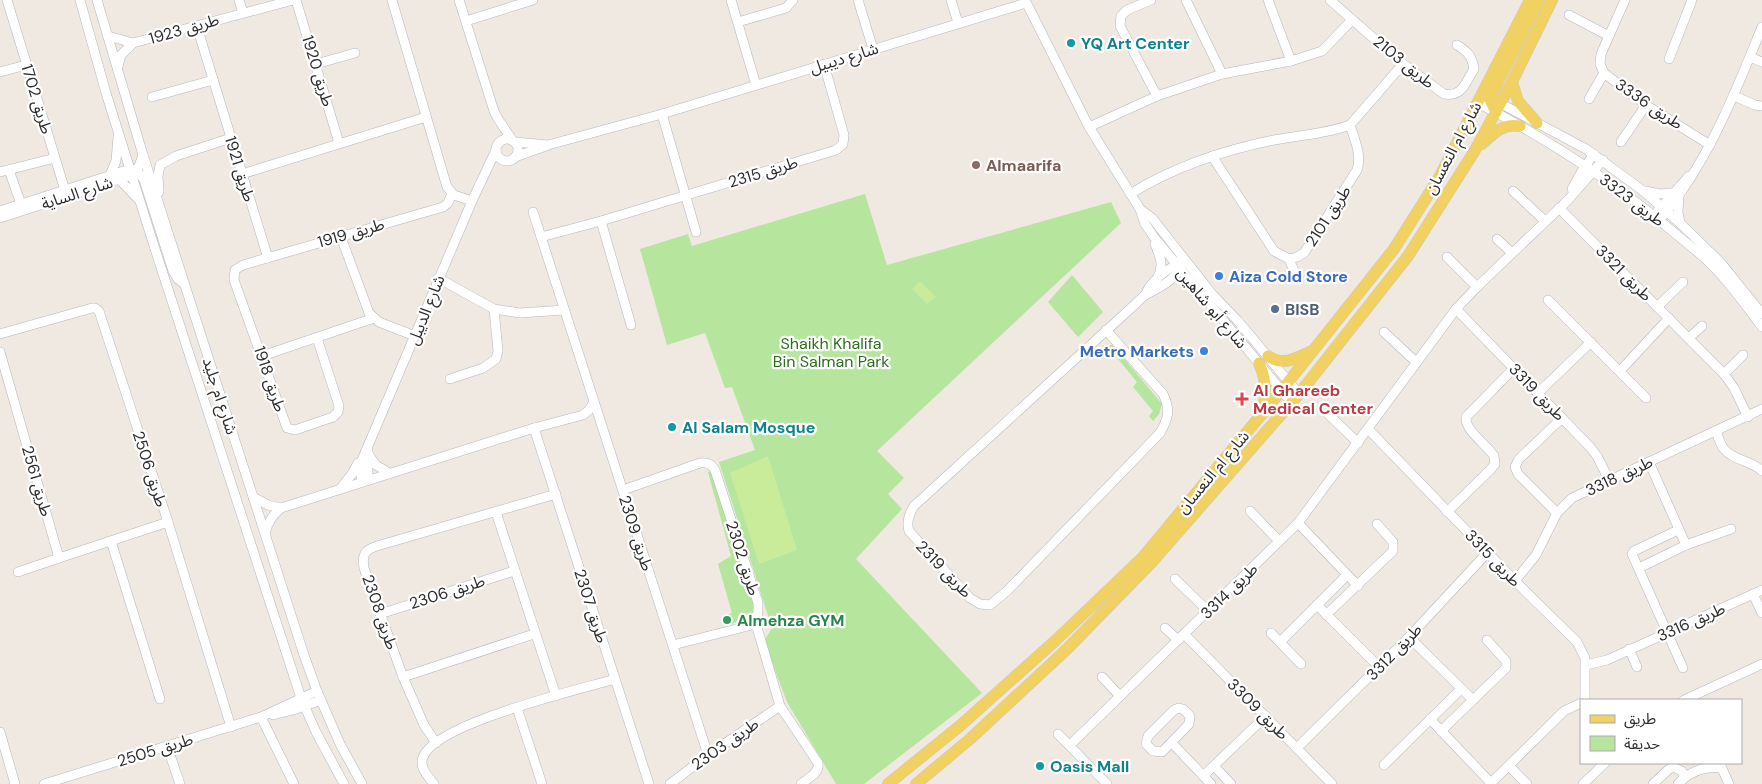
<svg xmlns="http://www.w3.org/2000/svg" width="1762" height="784" font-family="'DM Sans','Noto Sans Arabic',sans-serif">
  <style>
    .green { fill: #b6e59e }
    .pitch { fill: #c9ec9a }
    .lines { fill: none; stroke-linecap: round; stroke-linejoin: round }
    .minor-casing { stroke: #b4b7c1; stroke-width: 10 }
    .major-casing { stroke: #c9c9c9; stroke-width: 12 }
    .minor { stroke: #fff; stroke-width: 9 }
    .major { stroke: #f2d163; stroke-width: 11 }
    .culture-dot { fill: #0f9aa8; stroke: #fff; stroke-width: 2 }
    .education-dot { fill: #8d6e63; stroke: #fff; stroke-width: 2 }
    .shop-dot { fill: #3f7fe0; stroke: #fff; stroke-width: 2 }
    .service-dot { fill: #5c6f8a; stroke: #fff; stroke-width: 2 }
    .health-dot { fill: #e0444e; stroke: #fff; stroke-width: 2 }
    .leisure-dot { fill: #2e9e5b; stroke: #fff; stroke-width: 2 }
    .labels { text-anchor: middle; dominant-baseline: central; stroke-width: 4.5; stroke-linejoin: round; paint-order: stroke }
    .street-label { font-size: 16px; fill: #2e2e2e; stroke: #fff }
    .culture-label { font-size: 16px; font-weight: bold; fill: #0d838f; stroke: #fff; text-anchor: start }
    .education-label { font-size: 16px; font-weight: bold; fill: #785e54; stroke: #fff; text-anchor: start }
    .shop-label { font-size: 16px; font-weight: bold; fill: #366cbe; stroke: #fff; text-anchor: start }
    .service-label { font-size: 16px; font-weight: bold; fill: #4e5e75; stroke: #fff; text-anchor: start }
    .park-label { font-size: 16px; fill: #2c6e1b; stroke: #fff }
    .health-label { font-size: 16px; font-weight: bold; fill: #be3a42; stroke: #fff; text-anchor: start }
    .leisure-label { font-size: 16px; font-weight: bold; fill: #27864d; stroke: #fff; text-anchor: start }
  </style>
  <rect width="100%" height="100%" fill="#efe9e1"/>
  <g class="green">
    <polygon points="865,194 887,265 1111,202 1121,223 877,451 904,478 888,494 902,509 856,559 982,693 864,784 836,784 787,702 764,641 772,628 719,462 755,450 732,387 725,388 705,333 667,345 640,249 688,234 692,246"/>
    <polygon points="1072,275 1103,312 1078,337 1048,302"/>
    <polygon points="1104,345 1113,345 1162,404 1159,414 1153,421 1149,416 1153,411 1133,387 1137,382 1114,354 1096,352"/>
    <polygon points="711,471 756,609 755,616 731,624 729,614 732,613 718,564 731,556 708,472"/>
  </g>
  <g class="pitch">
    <polygon points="920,281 936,297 927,304 912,289"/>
    <polygon points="768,456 797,550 759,564 730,473"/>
  </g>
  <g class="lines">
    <g class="minor-casing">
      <g id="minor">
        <polyline points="7,0 67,197"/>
        <polyline points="80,0 106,93 155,249 301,698 316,732 344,784"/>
        <polyline points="97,0 143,155 304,655 317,691 340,744 362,784"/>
        <polyline points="239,0 243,13"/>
        <polyline points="296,0 339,143"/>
        <polyline points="392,0 447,187 454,195 472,201"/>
        <polyline points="459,0 494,111 498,119 513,141"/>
        <polyline points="731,0 756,85"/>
        <polyline points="858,0 873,49"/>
        <polyline points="951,0 958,23"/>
        <polyline points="1025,0 1089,127 1135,201 1140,209 1152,218 1212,294 1238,321 1299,394"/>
        <polyline points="1151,0 1127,10 1121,16 1120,26 1157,96"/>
        <polyline points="1186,0 1222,74"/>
        <polyline points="1268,0 1291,61"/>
        <path d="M1330 0 1403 64 1444 94C1463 97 1465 83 1474 69 1472 56 1468 52 1457 45"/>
        <polyline points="1625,0 1601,54 1600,64 1604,73 1646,105 1710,145"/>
        <polyline points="1569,15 1609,36"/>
        <polyline points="466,21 533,0"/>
        <polyline points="738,22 786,8 793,0"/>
        <polyline points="197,27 268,258"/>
        <polyline points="108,36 133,43"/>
        <polyline points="1750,57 1762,62"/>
        <polyline points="1669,59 1692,0"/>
        <polyline points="316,64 355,53"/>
        <polyline points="118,67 121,55 133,43 293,0"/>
        <polyline points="0,72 26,65"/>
        <polyline points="1734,96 1755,105 1762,106"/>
        <polyline points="152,97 213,80"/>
        <polyline points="1589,99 1604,73"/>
        <polyline points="1496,101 1586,149 1642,190 1680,223 1721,263 1762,314"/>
        <path d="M1478 103C1549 140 1616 183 1677 235 1689 245 1701 254 1712 265 1731 284 1746 306 1762 327"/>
        <polyline points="662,114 696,232"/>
        <polyline points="1089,127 1157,96 1222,74 1291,61 1322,51 1352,20"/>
        <circle cx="507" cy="150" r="11"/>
        <polyline points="515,142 548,145 662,114 1026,3"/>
        <polyline points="1621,142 1646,105"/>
        <path d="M1212 156 1274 251 1289 259 1297 257 1304 253 1357 170C1362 155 1355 141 1350 125"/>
        <polyline points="515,157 546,146"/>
        <polyline points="130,169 139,173 144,180 173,271 178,279 183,283"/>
        <polyline points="9,170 21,204"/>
        <polyline points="0,172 55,158"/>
        <polyline points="242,174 426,117"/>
        <polyline points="110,175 116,161 118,137"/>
        <polyline points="119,179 138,199"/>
        <polyline points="1572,189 1582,171 1594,154"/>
        <polyline points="1513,191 1545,221"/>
        <polyline points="1645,191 1660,194 1672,193"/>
        <polyline points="159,192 158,176 160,165 176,156 231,138"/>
        <path d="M1130 194C1174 167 1224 150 1274 140 1300 135 1326 134 1350 125L1403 64"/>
        <polyline points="1679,196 1678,212 1680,223"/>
        <polyline points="1559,208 1724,374 1734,388 1748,417"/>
        <polyline points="1140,209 1145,224 1154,237 1291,402"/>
        <polyline points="0,211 130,169"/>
        <polyline points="1658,211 1689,176"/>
        <polyline points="533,212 708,755"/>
        <path d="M1663 216C1709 160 1735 93 1762 27"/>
        <polyline points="0,218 132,175 139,166 143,155"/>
        <polyline points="601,221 631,325"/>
        <polyline points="341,237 369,313 379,322 415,336"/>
        <polyline points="541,237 601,221 836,150 843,144 844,135 824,64"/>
        <polyline points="1497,239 1512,253"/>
        <path d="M1155 244C1160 256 1164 265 1158 277"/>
        <polyline points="1447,257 1477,287"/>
        <polyline points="1289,259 1295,273"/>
        <polyline points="438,278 494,309 520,313 564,310"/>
        <path d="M1146 294C1149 283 1170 265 1180 265"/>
        <polyline points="1548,300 1646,398"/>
        <polyline points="1657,307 1683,282"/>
        <polyline points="1456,309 1590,447 1597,456 1609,480"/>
        <path d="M1106 330 1163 394C1171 410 1168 419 1160 433L1008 590 990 605 980 604 970 598 909 531C906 522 909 514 914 506 986 440 1058 374 1130 309 1136 304 1141 297 1147 294 1161 287 1188 273 1181 255"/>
        <polyline points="1384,332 1416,362"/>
        <polyline points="0,334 92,308 95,308 99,311 168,522 231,727"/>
        <polyline points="317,338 339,406 338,412 333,417 295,430 287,428 234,280 235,270 243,265 443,207 448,203 452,193"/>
        <polyline points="1689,338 1702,326"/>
        <polyline points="0,352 59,558 168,522"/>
        <polyline points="262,356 374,318"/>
        <polyline points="1620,371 1669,318"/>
        <polyline points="1724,374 1743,355"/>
        <polyline points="450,379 483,368 496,359 498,351 494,309"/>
        <polyline points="1538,393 1591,342"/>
        <polyline points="1327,413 1358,443"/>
        <polyline points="534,428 649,784"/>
        <polyline points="1368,429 1515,581 1577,642 1585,658 1585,700"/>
        <path d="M1716 431C1718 437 1720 444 1724 449 1734 461 1751 460 1762 471"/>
        <polyline points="368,451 368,480"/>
        <polyline points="368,454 376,465 389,473"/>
        <polyline points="362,482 360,471 362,460 472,201 496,150"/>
        <polyline points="340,489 352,474 358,463"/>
        <path d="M623 490 700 463C708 462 711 464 715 470L758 603V611L756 624 780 706 818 763C820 773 808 778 801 784"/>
        <polyline points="253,497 268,505 281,508"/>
        <polyline points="1250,511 1279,541"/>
        <polyline points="496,512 556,696"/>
        <path d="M1447 512 1490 470 1495 464 1494 456C1487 445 1465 431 1466 417L1514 368"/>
        <polyline points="1557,513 1518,474 1515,467 1519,459 1562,418"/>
        <polyline points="1298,523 1358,586"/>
        <polyline points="1678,530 1634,551 1632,554 1683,668"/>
        <path d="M265 533C268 522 272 516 281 508L534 428 583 415 589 410 594 402"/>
        <polyline points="111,541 160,699"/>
        <polyline points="1686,545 1731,529"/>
        <polyline points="1639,568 1686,545 1649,462"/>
        <polyline points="18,572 59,558"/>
        <polyline points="1175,579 1208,611"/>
        <polyline points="1515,581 1536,555 1557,513 1572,498 1762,409"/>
        <polyline points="1753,594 1762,613"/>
        <polyline points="1317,605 1379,667"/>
        <polyline points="380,614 514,571"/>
        <polyline points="1326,615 1393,551 1393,542 1377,524"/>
        <polyline points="1165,628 1178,640"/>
        <polyline points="1271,633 1301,664"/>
        <polyline points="1184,634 1332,784"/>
        <polyline points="1409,637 1473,700"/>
        <polyline points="1280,642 1347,575"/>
        <polyline points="673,645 756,624"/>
        <polyline points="1629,649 1637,667"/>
        <polyline points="1586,665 1607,660 1762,590"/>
        <polyline points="403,677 534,634"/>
        <polyline points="1102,677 1120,696"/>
        <polyline points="1684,700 1762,664"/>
        <polyline points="517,708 542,784"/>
        <polygon points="1179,708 1183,709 1190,716 1189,724 1162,752 1153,751 1146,744 1148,736 1174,710"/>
        <polyline points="273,715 293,710 321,700"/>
        <polyline points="261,717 294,784"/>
        <polyline points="1430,719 1491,783"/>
        <polyline points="1441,731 1506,668 1506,661 1487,640"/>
        <polyline points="0,732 15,784"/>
        <polyline points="1058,734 1107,784"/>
        <path d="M436 743 424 725 403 677 364 568C362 555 364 550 377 546L556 494"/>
        <polyline points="1172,743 1211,784"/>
        <polyline points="1070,745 1298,523 1456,309 1477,287 1568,200 1603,160"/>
        <polyline points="167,746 180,784"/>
        <polyline points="1297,748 1409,637 1487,553"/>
        <polyline points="1720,764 1729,784"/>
        <polyline points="1384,765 1461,689"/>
        <polyline points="1214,766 1231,784"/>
        <polyline points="1509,766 1527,784"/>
        <polyline points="1203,776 1266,716"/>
        <polyline points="44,784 261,717 317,691"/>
        <path d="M434 784C428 776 419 768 423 757 436 723 578 690 615 679"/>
        <polyline points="670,784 708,755 780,706"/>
        <polyline points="1490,784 1564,711 1581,703"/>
        <polyline points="1583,784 1605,763"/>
        <polyline points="1653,784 1668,770 1673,767 1682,771 1685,777"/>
        <path d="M1678 784C1690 771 1705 766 1722 768"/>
      </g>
    </g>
    <g class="major-casing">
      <g id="major">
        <polyline points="1512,82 1518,101 1537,123"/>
        <polyline points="1496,112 1491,102 1493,92 1539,0"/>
        <path d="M1482 144C1494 133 1503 123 1520 126"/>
        <path d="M1268 356C1283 367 1296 358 1312 351"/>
        <path d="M1259 363C1266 379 1268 394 1262 410"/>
        <polyline points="888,784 961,725 1055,641 1143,557 1281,391 1394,249 1440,176 1530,0"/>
        <polyline points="916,784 970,739 1067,649 1152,562 1299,394 1408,256 1474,152 1512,82 1552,0"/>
      </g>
    </g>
    <use href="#minor" class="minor"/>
    <use href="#major" class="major"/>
  </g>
  <g class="culture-dot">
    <circle cx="1071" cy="43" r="5"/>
    <circle cx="672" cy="427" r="5"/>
    <circle cx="1040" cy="766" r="5"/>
  </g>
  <circle class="education-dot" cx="976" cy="165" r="5"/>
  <g class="shop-dot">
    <circle cx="1219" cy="276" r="5"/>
    <circle cx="1204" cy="351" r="5"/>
  </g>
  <circle class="service-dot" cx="1275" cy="309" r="5"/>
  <path class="health-dot" d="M1239.5 391.5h5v5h5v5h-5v5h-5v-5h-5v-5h5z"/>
  <circle class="leisure-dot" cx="727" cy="620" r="5"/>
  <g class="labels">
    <g class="street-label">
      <text transform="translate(184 29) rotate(-16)">طريق 1923</text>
      <text transform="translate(844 58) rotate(-17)">شارع ديبيل</text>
      <text transform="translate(1404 62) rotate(39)">طريق 2103</text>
      <text transform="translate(318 71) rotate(73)">طريق 1920</text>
      <text transform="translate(37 99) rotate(73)">طريق 1702</text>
      <text transform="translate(1649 104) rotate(34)">طريق 3336</text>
      <text transform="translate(1453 148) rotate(-62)">شارع ام النعسان</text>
      <text transform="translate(240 169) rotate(73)">طريق 1921</text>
      <text transform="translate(763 172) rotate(-17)">طريق 2315</text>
      <text transform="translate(77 193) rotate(-18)">شارع الساية</text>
      <text transform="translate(1632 200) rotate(37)">طريق 3323</text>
      <text transform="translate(1328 216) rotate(-57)">طريق 2101</text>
      <text transform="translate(351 233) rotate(-16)">طريق 1919</text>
      <text transform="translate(1624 273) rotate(45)">طريق 3321</text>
      <text transform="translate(1212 308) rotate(50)">شارع أبو شاهين</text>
      <text transform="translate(426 310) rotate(-68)">شارع الديبل</text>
      <text transform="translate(270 379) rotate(71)">طريق 1918</text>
      <text transform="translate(1537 392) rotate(46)">طريق 3319</text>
      <text transform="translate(220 396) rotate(72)">شارع ام جليد</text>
      <text transform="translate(150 469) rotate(72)">طريق 2506</text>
      <text transform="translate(1213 472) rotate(-50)">شارع ام النعسان</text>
      <text transform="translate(1619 476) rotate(-25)">طريق 3318</text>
      <text transform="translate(37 481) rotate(74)">طريق 2561</text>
      <text transform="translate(636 533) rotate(72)">طريق 2309</text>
      <text transform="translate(743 558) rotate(72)">طريق 2302</text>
      <text transform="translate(1493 558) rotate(46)">طريق 3315</text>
      <text transform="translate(944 569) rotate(46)">طريق 2319</text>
      <text transform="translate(1229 591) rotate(-44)">طريق 3314</text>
      <text transform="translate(447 592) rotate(-18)">طريق 2306</text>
      <text transform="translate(591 606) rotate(72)">طريق 2307</text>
      <text transform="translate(380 612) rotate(71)">طريق 2308</text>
      <text transform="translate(1691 622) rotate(-24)">طريق 3316</text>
      <text transform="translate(1394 652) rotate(-46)">طريق 3312</text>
      <text transform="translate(1258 709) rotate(45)">طريق 3309</text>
      <text transform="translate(725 744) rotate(-35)">طريق 2303</text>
      <text transform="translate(155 750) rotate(-17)">طريق 2505</text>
    </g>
    <g class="culture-label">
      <text x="1081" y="43">YQ Art Center</text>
      <text x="682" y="427">Al Salam Mosque</text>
      <text x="1050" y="766">Oasis Mall</text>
    </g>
    <g class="education-label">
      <text x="986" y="165">Almaarifa</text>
    </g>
    <g class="shop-label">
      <text x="1229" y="276">Aiza Cold Store</text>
      <text x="1194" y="351" text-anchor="end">Metro Markets</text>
    </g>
    <g class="service-label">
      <text x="1285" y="309">BISB</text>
    </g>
    <g class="park-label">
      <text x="831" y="343">Shaikh Khalifa<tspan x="831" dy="18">Bin Salman Park</tspan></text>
    </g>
    <g class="health-label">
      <text x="1253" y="390">Al Ghareeb<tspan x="1253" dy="18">Medical Center</tspan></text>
    </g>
    <g class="leisure-label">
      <text x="737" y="620">Almehza GYM</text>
    </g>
  </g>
  <rect x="1580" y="699" width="162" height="65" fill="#ffffff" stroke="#ababab"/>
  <rect x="1590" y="715" width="25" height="8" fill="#f2d163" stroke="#ababab"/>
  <text x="1624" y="724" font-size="15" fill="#2e2e2e">طريق</text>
  <rect x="1590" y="736" width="25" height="15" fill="#b6e59e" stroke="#ababab"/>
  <text x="1624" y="749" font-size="15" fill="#2e2e2e">حديقة</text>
</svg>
